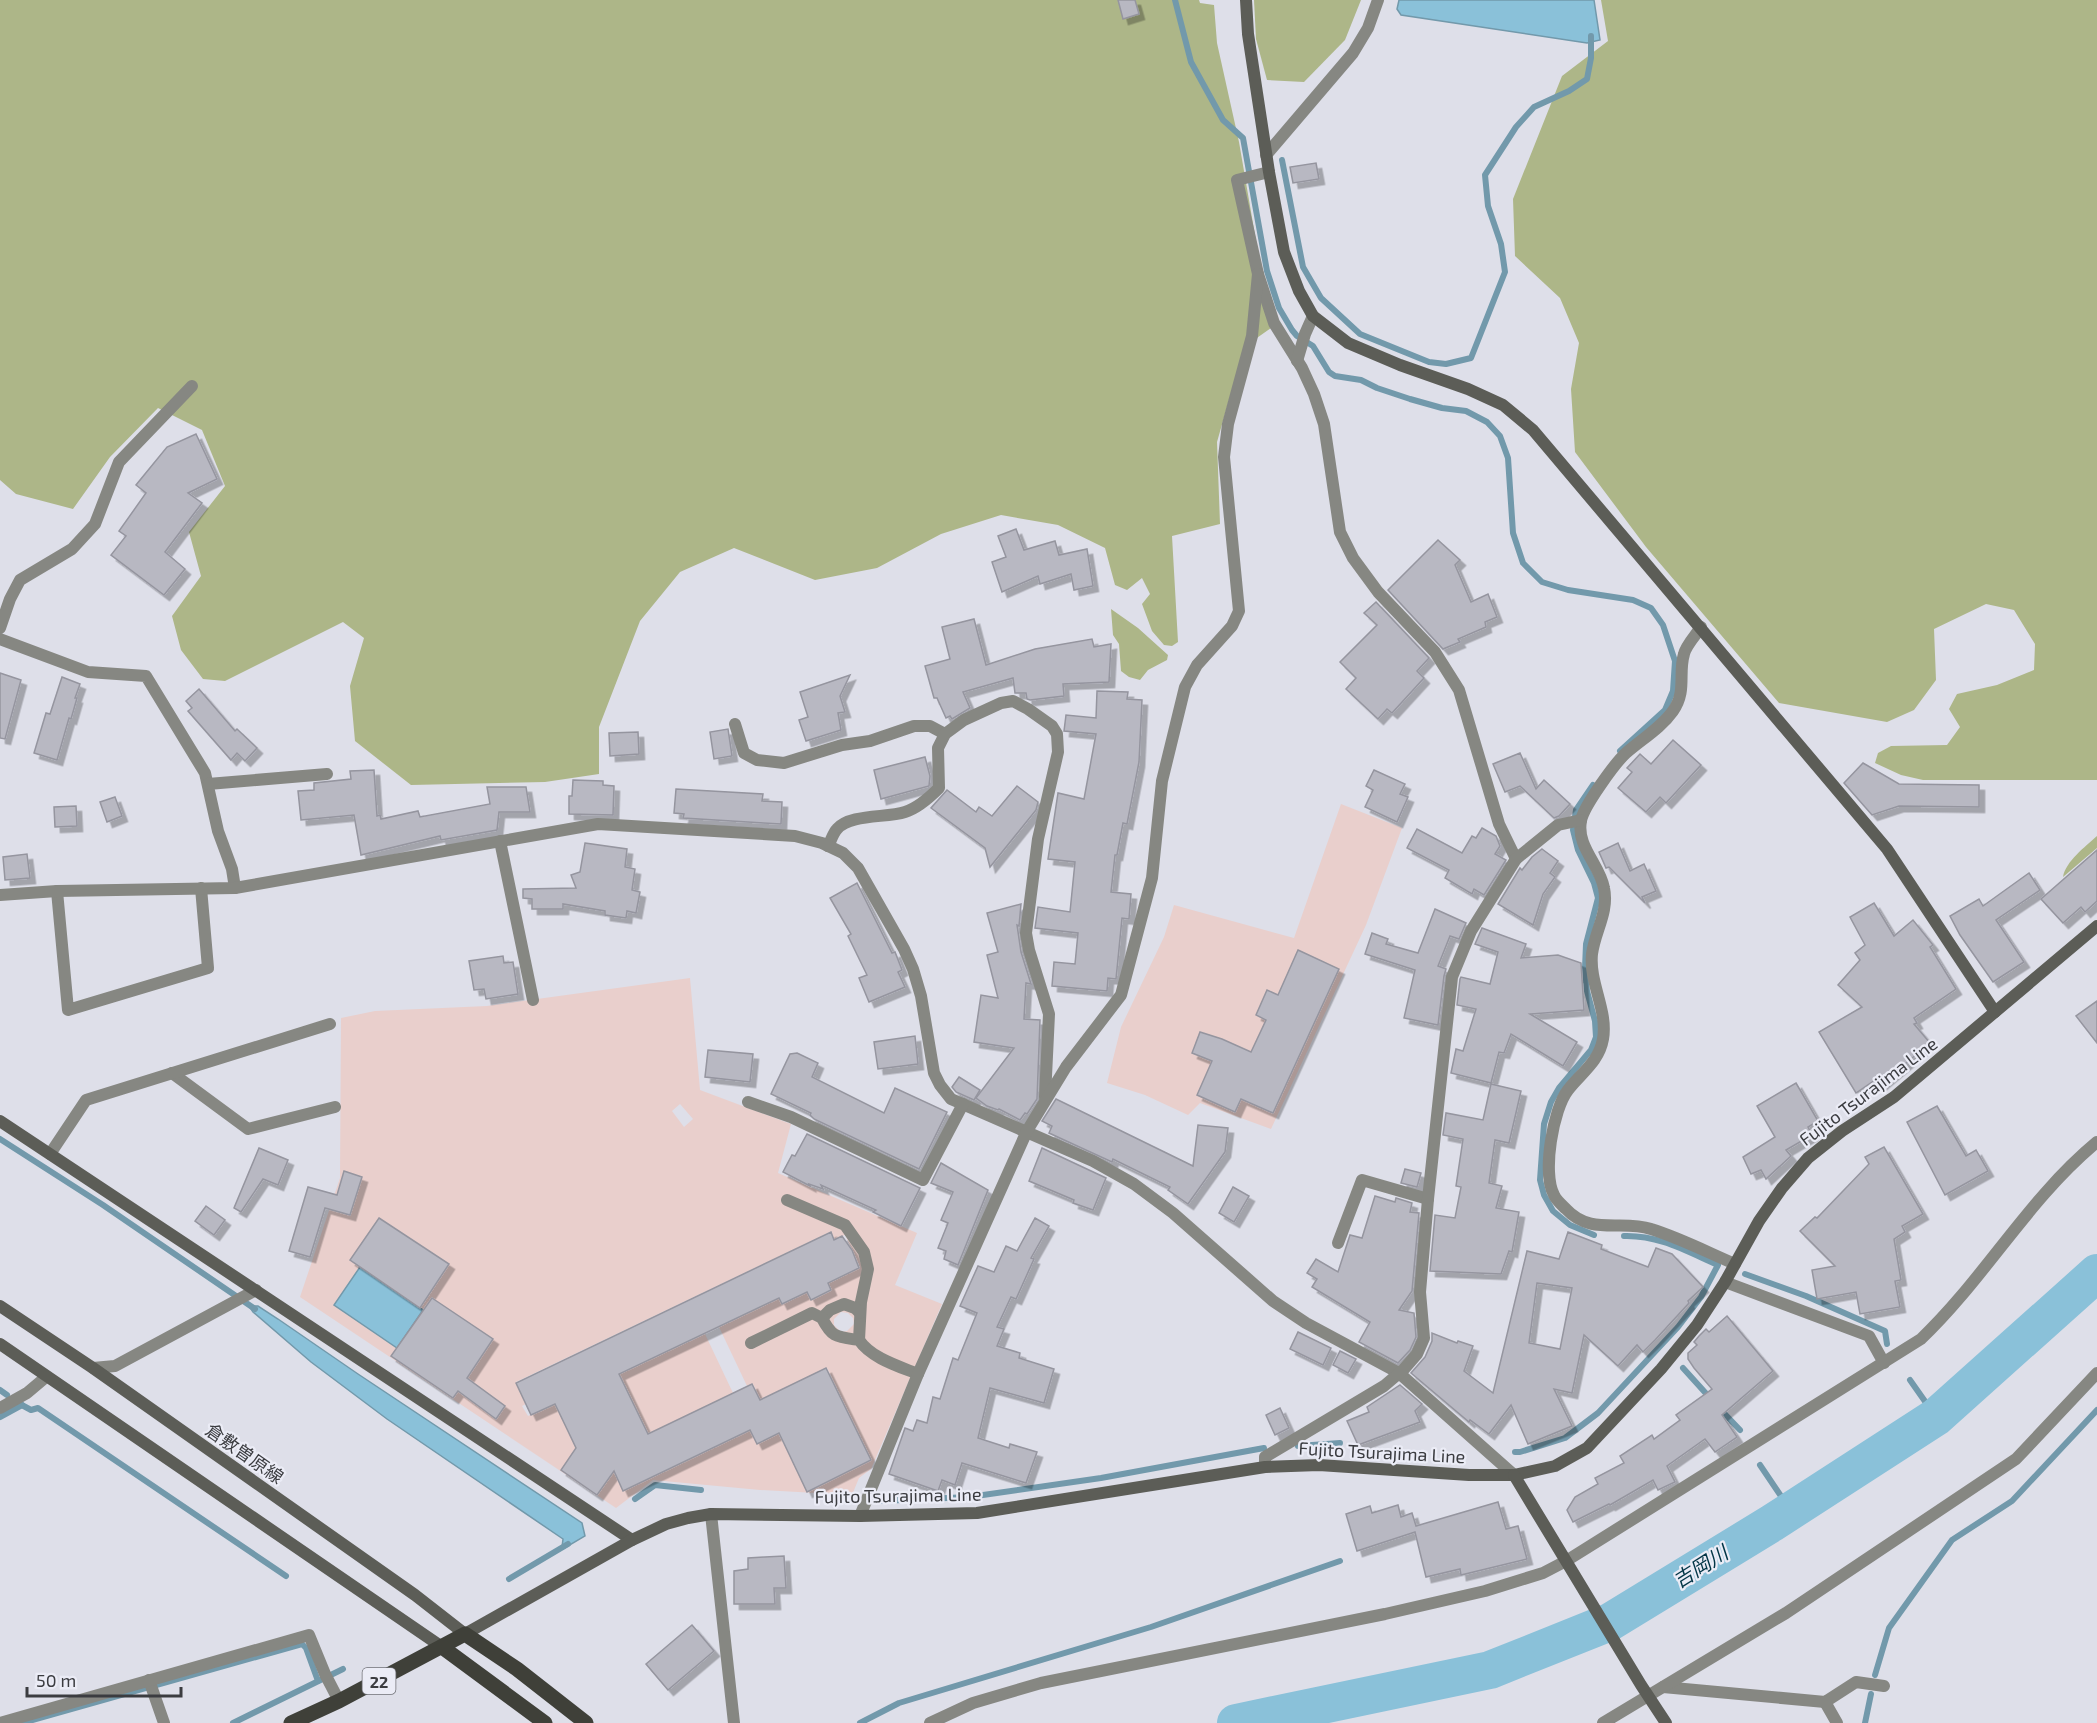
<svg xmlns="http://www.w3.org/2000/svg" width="2097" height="1723" font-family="'Exo 2','Noto Sans JP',sans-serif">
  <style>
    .education { fill: #e9cfcc; fill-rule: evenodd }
    .green { fill: #adb688 }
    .water { fill: #8ac1d9; stroke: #7299ab; stroke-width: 1.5 }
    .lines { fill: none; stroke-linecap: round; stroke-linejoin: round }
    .stream { stroke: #7299ab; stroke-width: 6 }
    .river { stroke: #8ac1d9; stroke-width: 38 }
    .building { fill: #b8b8c2; stroke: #95959f; stroke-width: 1.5; fill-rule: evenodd; filter: url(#shadow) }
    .lane { stroke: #868782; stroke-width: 12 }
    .street { stroke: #868782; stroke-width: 12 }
    .secondary { stroke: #5c5d57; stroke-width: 12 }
    .primary { stroke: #3f4039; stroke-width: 15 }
    .labels { text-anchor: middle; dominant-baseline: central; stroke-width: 4.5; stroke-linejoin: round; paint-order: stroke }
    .shield { fill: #ebecf6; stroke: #707177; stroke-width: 1.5 }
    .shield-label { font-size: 16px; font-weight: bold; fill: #3b3c40 }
    .street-label { font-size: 18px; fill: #3b3c40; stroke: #ebecf6 }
    .water-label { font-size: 20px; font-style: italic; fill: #023546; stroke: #ebecf6 }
  </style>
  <defs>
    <filter id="shadow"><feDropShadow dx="5.5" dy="5.5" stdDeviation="0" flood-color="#0004"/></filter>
  </defs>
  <rect width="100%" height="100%" fill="#dedfe9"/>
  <g class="education">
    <polygon points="1341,804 1402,828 1366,925 1271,1129 1200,1103 1188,1115 1145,1095 1107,1083 1121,1027 1164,937 1174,905 1294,938"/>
    <path d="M690 978 700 1090 791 1124 778 1173 917 1233 895 1285 942 1304 871 1469 859 1478 852 1495 760 1490 653 1480 616 1508 300 1297 340 1178 341 1018 375 1011 487 1006ZM680 1104 693 1119 684 1127 672 1111ZM344 1171 362 1177 350 1215 332 1209ZM379 1218 449 1264 360 1246ZM830 1232 834 1240 845 1235 860 1267 828 1283 831 1291 812 1300 807 1292 779 1298 719 1327 747 1386 753 1384 760 1400 827 1368 871 1460 807 1491 772 1420 623 1491 613 1471 579 1454 559 1412 605 1380 528 1416 522 1406 526 1404 516 1382ZM841 1312 848 1313 853 1318 854 1324 847 1331 841 1332 834 1325V1319Z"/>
    <polygon points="705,1334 733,1393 648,1434 619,1374"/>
  </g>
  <g class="green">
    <polygon points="0,0 1199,0 1200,3 1214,5 1217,43 1239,142 1271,328 1244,347 1217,442 1220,524 1172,536 1178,642 1172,646 1164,645 1152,631 1142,604 1150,594 1142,578 1127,590 1115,585 1105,548 1058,525 1001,515 941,534 877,568 815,580 734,548 680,572 640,621 599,727 599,774 545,782 411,785 355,741 350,686 364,638 343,622 225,681 203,679 181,650 172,616 201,576 189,532 225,486 202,430 158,408 110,457 73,509 16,494 0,480"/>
    <polygon points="1254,0 1361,0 1345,40 1304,82 1267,80 1256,39"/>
    <polygon points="1601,0 2097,0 2097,780 1923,780 1901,775 1875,763 1878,753 1891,746 1947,745 1960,727 1949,709 1957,694 1997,685 2034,670 2035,644 2014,610 1986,604 1934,629 1936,680 1914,710 1887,722 1779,703 1646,547 1575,452 1571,389 1579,343 1560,298 1515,256 1513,199 1562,76 1608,41"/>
    <polygon points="1111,609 1138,628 1168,655 1167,660 1148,670 1140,680 1129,677 1121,671 1119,644 1113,635"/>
    <path d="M2097 836V848L2063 877C2066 861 2085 847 2097 836Z"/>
  </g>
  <g class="water">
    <polygon points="1399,0 1594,0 1600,40 1587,43 1401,15 1397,9"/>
    <polygon points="360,1267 423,1310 397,1348 334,1305"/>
    <polygon points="249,1306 258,1306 278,1319 358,1374 582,1523 585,1536 563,1549 562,1547 563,1539 387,1419 311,1362 253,1312"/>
  </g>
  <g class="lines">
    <g class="stream">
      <polyline points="1175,0 1191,62 1223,120 1243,138 1267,271 1279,308 1292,330 1297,336 1313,346 1329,372 1335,376 1361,380 1377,388 1410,399 1442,408 1466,411 1487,422 1500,436 1508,458 1513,533 1523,563 1542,582 1568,590 1633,600 1651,608 1663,625 1675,661 1673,691 1665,710 1620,751"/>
      <polyline points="1282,160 1303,267 1321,298 1360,334 1429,362 1446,364 1471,358 1505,272 1501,244 1488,206 1485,175 1516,127 1534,107 1569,91 1587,79 1591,58 1591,36"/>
      <polyline points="1593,785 1576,810 1573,830 1578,850 1594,883 1598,898 1586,944 1585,968 1587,991 1595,1021 1596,1037 1591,1050 1559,1088 1551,1102 1544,1124 1540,1180 1544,1195 1553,1211 1570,1225 1594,1235"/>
      <polyline points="0,1139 103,1205 255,1309"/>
      <polyline points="1745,1274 1806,1296 1885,1331 1887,1344"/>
      <polyline points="1683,1368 1711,1399"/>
      <polyline points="1910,1380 1936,1417"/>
      <polyline points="0,1390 7,1395"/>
      <polyline points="20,1404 31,1410 38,1408 286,1576"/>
      <polyline points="1720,1409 1740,1430"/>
      <polyline points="0,1417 22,1405"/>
      <polyline points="1298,1446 1340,1443"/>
      <path d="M1515 1452H1520L1565 1438 1598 1413 1678 1327 1701 1297 1718 1265C1686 1251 1659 1235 1624 1236"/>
      <polyline points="1760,1465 1791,1511"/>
      <polyline points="635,1499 655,1485 701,1490"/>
      <polyline points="881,1501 969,1497 1101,1478 1264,1448"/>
      <polyline points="509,1579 568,1544"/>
      <polyline points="1875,1675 1889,1628 1952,1540 2012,1501 2097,1410"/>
      <polyline points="22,1723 302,1644 306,1648 318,1681"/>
      <polyline points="233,1723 343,1669"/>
      <polyline points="860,1723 899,1703 1151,1627 1340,1561"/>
      <polyline points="1865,1723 1871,1694"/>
    </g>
    <polyline class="river" points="1236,1723 1490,1670 1610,1622 1772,1523 1936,1417 2097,1273"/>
  </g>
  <g class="building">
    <polygon points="1118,0 1135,0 1139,14 1123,19"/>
    <polygon points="1316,163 1319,179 1293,183 1290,167"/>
    <polygon points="196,434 217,479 188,493 202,503 165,552 185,569 164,595 111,555 126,536 119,531 146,493 136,485 167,447"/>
    <polygon points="1016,529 1024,550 1055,541 1059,555 1087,549 1093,586 1074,590 1071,574 1040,584 1038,576 1002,592 992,562 1006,557 998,536"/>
    <polygon points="1438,540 1460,560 1455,565 1471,602 1488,594 1497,617 1485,622 1486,627 1458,639 1460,642 1443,649 1388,590"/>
    <polygon points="1376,602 1429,658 1417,671 1424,678 1392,713 1387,709 1378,719 1346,689 1356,678 1340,662 1377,625 1364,613"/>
    <polygon points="974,619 986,665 1035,649 1092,639 1094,647 1111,644 1109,682 1063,684 1064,696 1030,700 1027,699 1026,693 1015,693 1013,678 963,692 970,708 952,719 950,716 946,718 937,698 934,698 925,666 950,659 942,627"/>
    <polygon points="0,673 21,680 5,739 0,738"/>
    <polygon points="850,675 840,696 845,712 838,713 841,730 806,741 799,720 808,717 800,692"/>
    <polygon points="62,677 80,684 75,698 77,698 71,719 69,718 57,760 34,753 46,713 50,714"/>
    <polygon points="199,689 235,731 237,729 257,748 245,761 237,753 231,760 188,711 192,708 186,701"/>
    <polygon points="1097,691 1128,692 1127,699 1142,700 1139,762 1127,824 1123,823 1117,855 1115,855 1111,892 1131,894 1129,919 1122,918 1116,979 1108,978 1107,991 1052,986 1054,962 1075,964 1078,933 1035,928 1038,907 1070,912 1075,862 1048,859 1058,793 1084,799 1096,734 1064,731 1066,715 1096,718"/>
    <polygon points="728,729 732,756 714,759 710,732"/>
    <polygon points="638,732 639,754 610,756 609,733"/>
    <polygon points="1673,740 1701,765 1666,803 1660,797 1646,812 1618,788 1632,772 1627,768 1640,754 1651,764"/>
    <polygon points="1520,753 1536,789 1544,780 1570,804 1559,816 1554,818 1520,786 1505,792 1493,764"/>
    <polygon points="925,757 930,776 929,786 881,799 874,770"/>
    <polygon points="1863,763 1899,784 1979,785 1979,807 1899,806 1872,815 1844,783"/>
    <polygon points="374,770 377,816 380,815 381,819 418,811 420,817 490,804 487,787 526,787 530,812 499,812 497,830 441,840 440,836 361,855 354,815 301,820 298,791 314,790 314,783 351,779 350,771"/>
    <polygon points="1374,770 1405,784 1400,794 1408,797 1397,822 1365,807 1373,790 1366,786"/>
    <polygon points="573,780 603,781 603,785 614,786 613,815 569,814 569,796 572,796"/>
    <polygon points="1017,786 1038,802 1036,810 990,867 985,848 931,808 947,790 976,812 979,807 992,816"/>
    <polygon points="676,789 763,794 762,801 782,802 781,824 683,818 684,814 674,813"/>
    <polygon points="115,797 122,816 107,822 100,802"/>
    <polygon points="76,806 77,826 55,827 54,807"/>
    <polygon points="1482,828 1496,836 1500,846 1495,854 1506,860 1484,895 1474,889 1472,894 1445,878 1449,870 1407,848 1417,829 1462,853 1472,836 1476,838"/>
    <polygon points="585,843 627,849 625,867 635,869 632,890 640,892 636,913 627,911 626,918 605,915 605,911 563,904 563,909 532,909 532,899 523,898 523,889 576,888 571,875 580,872"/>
    <polygon points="1618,843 1630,871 1644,864 1656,891 1642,897 1645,903 1609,867 1606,868 1599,852"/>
    <polygon points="1542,849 1558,861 1550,873 1555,877 1543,894 1533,925 1498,904 1520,868 1522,870 1532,857"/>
    <polygon points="2097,850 2097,901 2085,912 2081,907 2063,923 2041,899"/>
    <polygon points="27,854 30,878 5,880 3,857"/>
    <polygon points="2029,873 2040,890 1996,920 2024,962 1993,982 1960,935 1950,916 1979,899 1983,906"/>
    <polygon points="857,883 892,953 895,952 902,970 898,972 905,987 869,1002 859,978 867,975 848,936 851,934 830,898"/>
    <polygon points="1874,903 1894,936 1913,920 1933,945 1930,947 1956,989 1914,1018 1917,1023 1914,1024 1930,1043 1879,1086 1875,1080 1856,1093 1819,1032 1862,1007 1838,985 1860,960 1855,953 1865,945 1850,917"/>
    <polygon points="1021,904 1019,926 1017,925 1021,952 1031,984 1026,983 1024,1019 1040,1020 1037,1099 1027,1114 1025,1113 1020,1120 999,1109 998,1110 987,1106 976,1098 1014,1048 974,1042 981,995 998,998 987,955 998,952 987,913"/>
    <polygon points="1435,909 1466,923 1459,939 1450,936 1438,966 1446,969 1444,976 1438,1025 1404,1018 1415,970 1365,954 1372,933 1388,939 1386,944 1418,953"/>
    <polygon points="1482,928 1526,944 1521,958 1558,955 1581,963 1584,1010 1530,1014 1577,1042 1563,1066 1511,1034 1504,1053 1499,1052 1491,1083 1451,1073 1456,1049 1463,1051 1476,1009 1457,1005 1460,979 1461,977 1490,984 1498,952 1475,944"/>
    <polygon points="1298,950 1339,969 1273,1113 1241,1099 1235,1112 1197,1095 1212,1061 1192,1053 1200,1032 1222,1039 1251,1052 1266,1020 1256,1015 1267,990 1278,995"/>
    <polygon points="503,956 504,963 513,962 518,994 486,999 484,989 474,990 469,961"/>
    <polygon points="2097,1001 2097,1043 2076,1016"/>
    <polygon points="915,1036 918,1064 878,1069 874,1042"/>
    <polygon points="708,1050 753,1054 750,1082 705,1077"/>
    <polygon points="797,1053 818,1063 812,1077 884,1113 895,1088 947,1112 919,1169 814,1119 810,1115 811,1113 771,1094 790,1054"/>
    <polygon points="959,1077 980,1090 974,1100 956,1092 952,1087"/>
    <polygon points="1796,1083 1818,1121 1808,1127 1812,1135 1786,1150 1791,1156 1766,1179 1761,1170 1751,1174 1743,1157 1775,1137 1757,1106"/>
    <polygon points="1491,1084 1521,1091 1509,1143 1495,1140 1489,1183 1502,1186 1496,1208 1519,1212 1512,1252 1509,1251 1501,1274 1430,1271 1435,1215 1455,1218 1461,1187 1456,1186 1463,1139 1443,1135 1446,1113 1483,1120"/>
    <polygon points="1056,1099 1193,1166 1198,1125 1228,1128 1225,1152 1188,1204 1168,1190 1170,1187 1113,1159 1112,1162 1049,1133 1052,1126 1042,1121"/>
    <polygon points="1937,1106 1966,1156 1976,1150 1988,1171 1945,1195 1907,1122"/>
    <polygon points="807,1134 920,1188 901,1226 873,1212 876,1210 821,1185 823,1189 809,1184 810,1186 783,1172 792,1155 795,1156"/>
    <polygon points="1884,1147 1923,1214 1902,1226 1905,1232 1894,1239 1901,1280 1895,1281 1900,1307 1860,1314 1856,1292 1817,1299 1812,1270 1835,1266 1800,1231 1815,1217 1817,1218 1869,1164 1865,1157"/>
    <polygon points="259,1148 288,1160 278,1185 263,1179 241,1212 234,1208"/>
    <polygon points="1042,1148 1106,1178 1093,1210 1073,1203 1074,1200 1029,1181"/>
    <polygon points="941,1163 988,1190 958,1265 944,1259 946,1251 938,1248 948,1223 941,1220 953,1192 931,1183"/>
    <polygon points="1405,1169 1421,1173 1417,1187 1401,1183"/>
    <polygon points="344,1171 362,1177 350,1215 325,1208 310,1257 289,1251 308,1187 337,1195"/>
    <polygon points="1233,1187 1249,1196 1234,1222 1219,1213"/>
    <polygon points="1375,1196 1395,1202 1396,1198 1412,1203 1410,1212 1419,1213 1412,1291 1399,1310 1414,1313 1416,1337 1410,1350 1398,1363 1359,1342 1370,1322 1312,1287 1317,1279 1307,1273 1316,1259 1338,1272 1350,1235 1362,1238"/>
    <polygon points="206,1206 225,1220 214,1235 195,1221"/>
    <polygon points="379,1218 449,1264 420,1308 350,1260"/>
    <polygon points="1035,1218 1049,1226 1031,1258 1034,1259 1016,1299 1011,1297 997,1327 1004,1329 997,1346 1020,1353 1019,1358 1054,1369 1044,1403 990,1388 978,1438 1009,1448 1010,1444 1037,1452 1026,1483 962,1463 955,1485 942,1480 938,1491 889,1474 905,1428 913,1431 917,1420 927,1423 933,1397 940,1399 953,1358 958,1360 977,1313 960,1306 978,1266 994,1272 1006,1246 1017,1251"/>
    <polygon points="831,1232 834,1240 842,1236 852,1250 859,1268 828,1283 831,1290 811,1300 807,1292 782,1304 779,1298 619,1374 648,1434 752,1384 760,1400 826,1368 871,1460 807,1492 779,1433 757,1444 750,1430 623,1491 614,1471 597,1495 561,1470 576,1448 555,1404 531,1415 516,1383"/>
    <path d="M1568 1232 1602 1245 1601 1249 1648 1267 1656 1248 1672 1254 1703 1287 1688 1301 1689 1303 1655 1340 1643 1352 1637 1345 1618 1366 1584 1335 1572 1393 1554 1389 1572 1426 1528 1444 1511 1405 1489 1434 1470 1420 1469 1422 1411 1373 1425 1357 1432 1341V1333L1457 1343 1458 1341 1473 1346 1464 1371 1493 1393 1527 1251 1559 1259ZM1537 1283 1572 1288 1560 1349 1529 1343Z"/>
    <polygon points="432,1298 493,1339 467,1378 505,1406 496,1419 458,1391 453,1398 391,1356"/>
    <polygon points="1727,1316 1773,1371 1722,1415 1737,1437 1715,1452 1705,1439 1667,1466 1675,1482 1658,1490 1653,1480 1610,1505 1609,1504 1573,1522 1567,1510 1575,1497 1598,1484 1595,1478 1624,1463 1620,1456 1652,1435 1654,1439 1680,1420 1676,1415 1712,1389 1694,1368 1688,1359 1688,1353 1697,1345 1694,1342 1699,1336 1706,1329 1709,1332"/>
    <polygon points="1298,1332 1331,1348 1323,1365 1290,1349"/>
    <polygon points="1340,1351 1356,1359 1348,1373 1333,1365"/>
    <polygon points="1400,1385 1422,1404 1415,1411 1420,1422 1358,1445 1347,1421 1369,1412 1367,1407"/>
    <polygon points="1280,1408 1289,1428 1275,1435 1266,1415"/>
    <polygon points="1498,1502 1506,1529 1518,1526 1527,1559 1461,1575 1460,1569 1426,1577 1415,1532 1357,1551 1346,1514 1370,1506 1372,1513 1398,1505 1401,1517 1412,1513 1416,1526"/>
    <polygon points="784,1556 786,1588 774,1588 775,1604 734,1604 734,1571 748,1569 748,1558"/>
    <polygon points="692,1625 714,1651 668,1690 646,1664"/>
  </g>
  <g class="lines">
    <g class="lane">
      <polyline points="787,1200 845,1225 864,1252 868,1269 861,1302 859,1340"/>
      <polyline points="822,1318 830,1310 844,1304 855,1308 860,1313"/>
      <path d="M751 1343 812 1313 822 1318C832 1338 837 1337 859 1340 871 1358 898 1366 918 1374"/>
    </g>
    <g class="street">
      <polyline points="1266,155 1353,53 1368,28 1378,0"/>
      <polyline points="1269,172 1237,180 1258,274 1274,323 1302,368 1314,394 1324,424 1340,532 1353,558 1378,592 1435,652 1459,690 1499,824 1516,859"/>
      <polyline points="1297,361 1305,334 1313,316"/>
      <path d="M1701 627C1696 635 1686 645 1684 654 1678 674 1687 691 1673 711 1661 728 1642 739 1626 753 1615 763 1583 807 1581 821 1576 846 1600 865 1604 888 1609 912 1595 931 1592 954 1589 983 1608 1010 1603 1039 1599 1062 1581 1073 1568 1090 1553 1109 1542 1173 1554 1195 1556 1200 1562 1205 1566 1209 1591 1236 1622 1219 1651 1229 1680 1238 1707 1252 1735 1264"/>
      <polyline points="0,628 10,599 20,580 72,549 95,524 119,462 192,386"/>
      <polyline points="0,639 88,672 146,676 205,773 218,831 232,869 235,888"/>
      <polyline points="735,724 744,753 757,760 784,763 842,745 870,741 914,726 930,726 945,734"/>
      <polyline points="208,784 327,774"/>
      <polyline points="500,841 533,1000"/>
      <path d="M828 846C831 841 833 833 837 829 850 814 886 818 905 812 918 808 929 798 939 788L938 748 945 734 964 720 1001 703 1013 701 1028 709 1052 726 1057 734 1058 752 1038 839 1026 933 1029 950 1049 1014 1045 1097"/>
      <polyline points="57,891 68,1010 208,968 201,888"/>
      <polyline points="0,895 57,891 235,888 598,824 795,836 822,843 843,853 858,868 904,949 913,969 921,996 934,1073 940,1085 951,1099 1093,1161 1134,1184 1173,1213 1273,1301 1306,1323 1399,1373 1514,1475"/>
      <polyline points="172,1073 248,1129 335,1107"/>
      <polyline points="748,1102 791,1117 923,1180 963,1104"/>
      <polyline points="50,1154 86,1100 330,1024"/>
      <polyline points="1338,1243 1362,1180 1428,1199"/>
      <polyline points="1725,1282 1869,1336 1884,1363"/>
      <polyline points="93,1368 115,1366 256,1290"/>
      <polyline points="0,1408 27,1393 46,1377"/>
      <polyline points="1265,1467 1265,1457 1384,1386 1404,1369 1417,1354 1424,1338 1420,1292 1428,1199 1452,977 1471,931 1516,859 1558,825 1581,820"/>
      <polyline points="711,1514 734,1723"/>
      <polyline points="860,1516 918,1374 1027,1131 1066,1067 1121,995 1152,878 1162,781 1185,687 1197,665 1232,626 1239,611 1224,457 1228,424 1252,336 1258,274"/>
      <polyline points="149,1680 164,1723"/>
      <polyline points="1663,1687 1825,1702 1856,1682 1884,1686"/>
      <polyline points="1825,1702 1837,1723"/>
      <polyline points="0,1723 309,1635 325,1674 339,1701"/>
      <path d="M930 1723 973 1703 1041 1683 1385 1614 1485 1591 1543 1573 1566 1561 1921 1339C1985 1278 2028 1199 2097 1142"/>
      <polyline points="1603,1723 1786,1613 2016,1459 2097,1373"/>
    </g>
    <g class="secondary">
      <polyline points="1246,0 1248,34 1269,172 1284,252 1299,291 1313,316 1348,343 1400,365 1468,389 1503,405 1533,430 1887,849 1995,1012"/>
      <polyline points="0,1121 632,1540"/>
      <polyline points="0,1306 93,1368 415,1595 465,1634 632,1540 666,1524 688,1518 711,1514 860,1516 977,1513 1265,1467 1319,1465 1469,1475 1514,1475 1555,1466 1587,1448 1661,1369 1697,1325 1725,1282 1759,1221 1782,1188 1808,1158 1842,1131 1894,1097 2097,926"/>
      <polyline points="0,1344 442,1647"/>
      <polyline points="1514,1475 1641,1685 1666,1723"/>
    </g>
    <g class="primary">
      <polyline points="442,1647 545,1723"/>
      <polyline points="291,1723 339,1701 465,1634 517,1669 586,1723"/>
    </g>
  </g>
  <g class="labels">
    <rect class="shield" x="362.5" y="1668" width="33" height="26" rx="4.5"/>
    <g class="shield-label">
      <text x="379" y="1681">22</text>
    </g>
    <g class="street-label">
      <text transform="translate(1868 1091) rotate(-37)">Fujito Tsurajima Line</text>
      <text transform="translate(1382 1452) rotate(3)">Fujito Tsurajima Line</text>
      <text transform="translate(245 1453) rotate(35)">倉敷曽原線</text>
      <text transform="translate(898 1495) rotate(-1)">Fujito Tsurajima Line</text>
    </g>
    <g class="water-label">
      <text transform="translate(1700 1566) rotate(-32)">吉岡川</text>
    </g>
  </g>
  <path d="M27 1687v9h154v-9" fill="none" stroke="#3b3c40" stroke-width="3"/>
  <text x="36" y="1687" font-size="18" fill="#3b3c40" stroke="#ebecf6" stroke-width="4.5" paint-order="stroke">50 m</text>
</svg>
